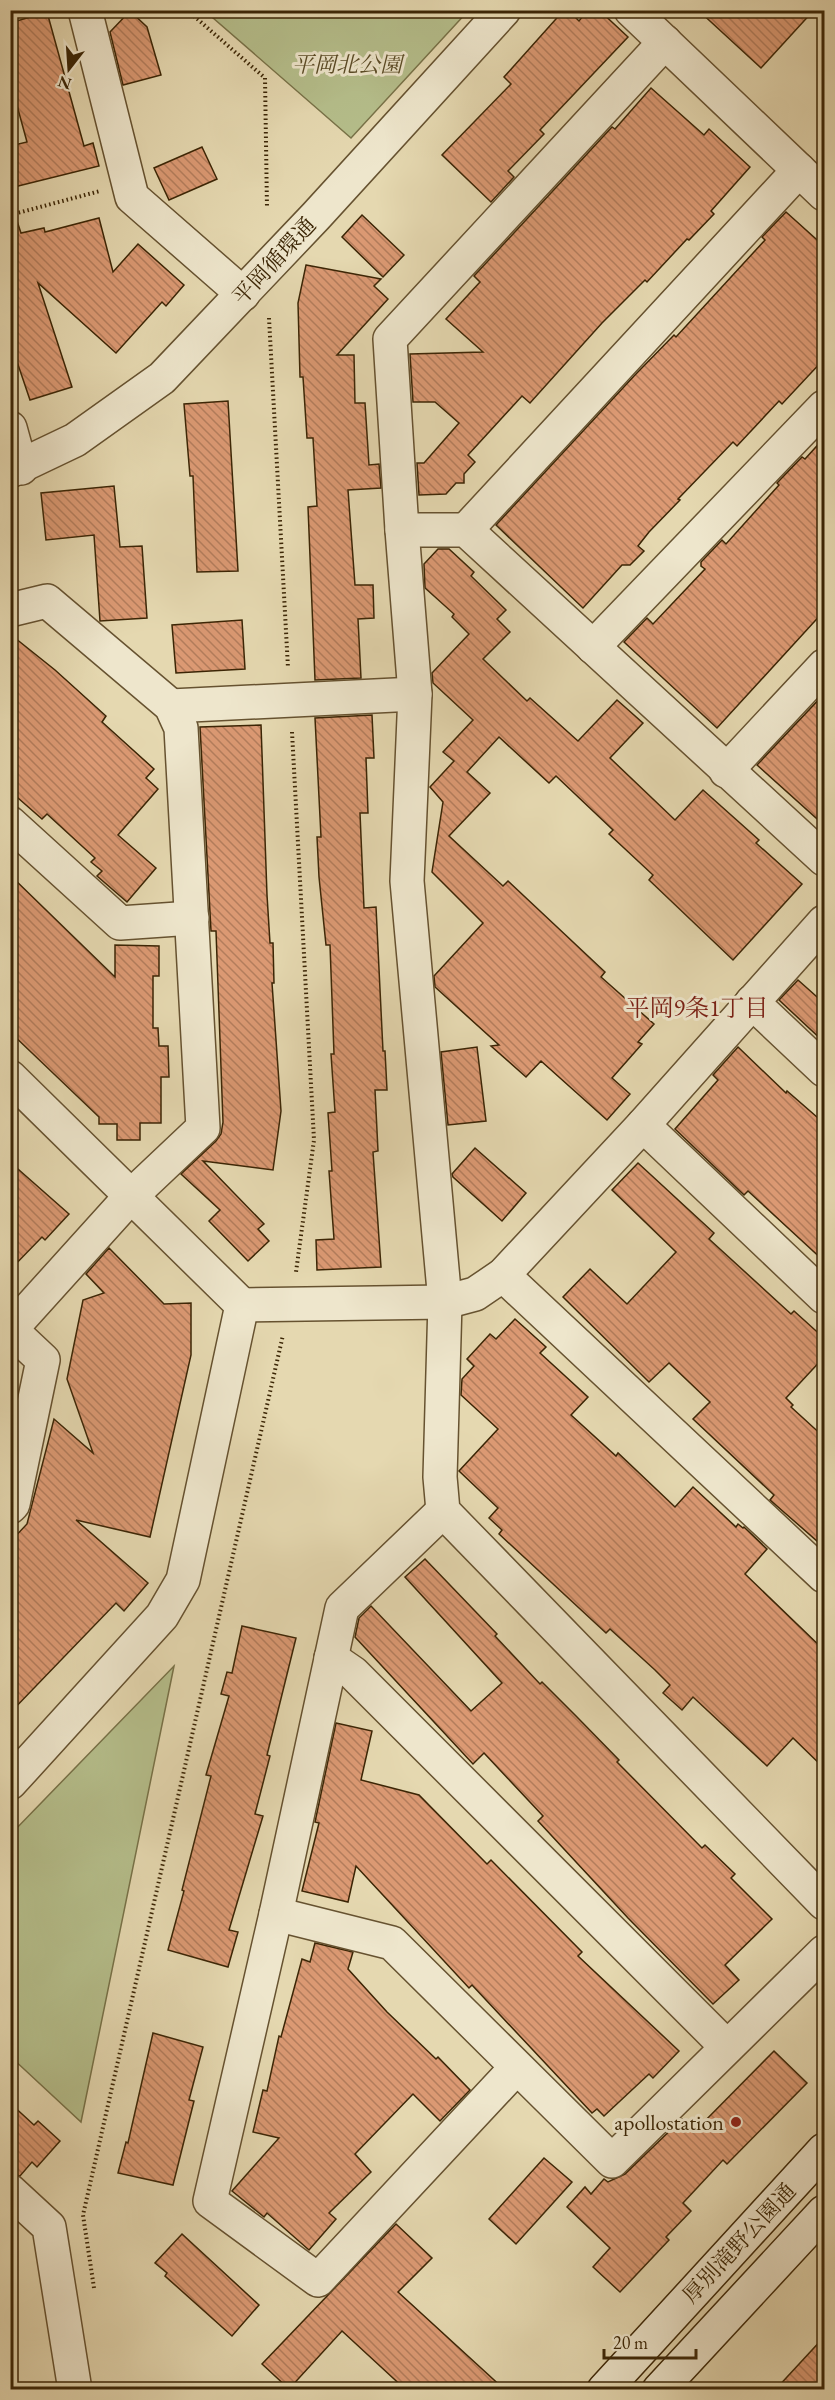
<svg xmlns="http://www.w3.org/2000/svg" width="835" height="2400" font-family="'EB Garamond','Noto Serif JP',serif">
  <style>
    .green { fill: #b5be8b; stroke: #787248; stroke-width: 1.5 }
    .building { fill: url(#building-back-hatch); stroke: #3b2505; stroke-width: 1.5 }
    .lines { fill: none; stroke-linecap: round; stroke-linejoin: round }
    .minor-casing { stroke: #665230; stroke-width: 36 }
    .tertiary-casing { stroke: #665230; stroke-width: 36 }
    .secondary-casing { stroke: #3b2505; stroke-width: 36 }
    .path { stroke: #3b2505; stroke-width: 4; stroke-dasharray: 1.5 3; stroke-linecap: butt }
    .minor { stroke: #eee6cc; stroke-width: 33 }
    .tertiary { stroke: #eee6cc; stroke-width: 33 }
    .secondary { stroke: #eee6cc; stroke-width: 33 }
    .poi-dot { fill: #8f2418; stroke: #eee6cc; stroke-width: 2 }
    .labels { text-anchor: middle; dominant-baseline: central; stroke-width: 6; stroke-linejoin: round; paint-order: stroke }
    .park-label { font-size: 22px; font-style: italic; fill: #5a4b26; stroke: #eee6cc }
    .street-label { font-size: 22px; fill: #3b2505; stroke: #eee6cc }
    .poi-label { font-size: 22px; fill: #3b2505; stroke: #eee6cc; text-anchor: end }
    .neighbourhood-label { font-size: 24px; fill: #7a1f14; stroke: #eee6cc }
  </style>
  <defs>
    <pattern id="building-back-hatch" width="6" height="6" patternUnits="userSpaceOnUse" patternTransform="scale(1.5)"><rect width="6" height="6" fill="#db9973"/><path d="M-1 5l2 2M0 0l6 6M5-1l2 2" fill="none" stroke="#b37d5c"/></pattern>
  </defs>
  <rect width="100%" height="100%" fill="#e5d8b0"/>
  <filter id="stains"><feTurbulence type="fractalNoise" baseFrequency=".00333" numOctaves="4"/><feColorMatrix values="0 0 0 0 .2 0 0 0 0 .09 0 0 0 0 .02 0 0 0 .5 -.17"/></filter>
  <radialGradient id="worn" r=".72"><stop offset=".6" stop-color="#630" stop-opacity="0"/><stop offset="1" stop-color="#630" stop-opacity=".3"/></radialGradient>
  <g class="green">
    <polygon points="205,11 468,11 351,138"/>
    <polygon points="174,1666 81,2122 11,2057 11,1834"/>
  </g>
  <g class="building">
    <polygon points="564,10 568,10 579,21 588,10 599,10 628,37 540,130 544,134 508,171 514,177 491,202 442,155 511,84 504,77"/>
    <polygon points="698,10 814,10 761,68"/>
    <polygon points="130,11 147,27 161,75 123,85 110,32"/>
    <polygon points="47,12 84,146 93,143 99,166 10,188 10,146 27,142 10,80 10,23"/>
    <polygon points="651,88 704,135 709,129 750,167 711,211 714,214 689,240 687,239 647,282 645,280 602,323 530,403 522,396 468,455 475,462 464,474 464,483 456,483 446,494 419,495 417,463 424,463 459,423 435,402 413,402 410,354 483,352 446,319 480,282 474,276 612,127 615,129"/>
    <polygon points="202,147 217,179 169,200 154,168"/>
    <polygon points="786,212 825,247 825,358 782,404 779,401 737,446 733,442 678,499 680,500 649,532 638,546 644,551 630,565 622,565 583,608 496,525 634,376 674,335 676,337 765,240 762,237"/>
    <polygon points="15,215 21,233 44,228 45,232 99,218 113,272 138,244 184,285 166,306 162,302 116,353 38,283 72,387 30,400 10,341 10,216"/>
    <polygon points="362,215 404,255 383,277 342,237"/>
    <polygon points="306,265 381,279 374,286 388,299 337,355 354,355 355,403 365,403 369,465 379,464 381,488 348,490 355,585 373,585 374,618 358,619 361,678 315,680 308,507 317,506 313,438 307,438 303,377 300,377 298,303"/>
    <polygon points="228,401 238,571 197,572 193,476 190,476 184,404"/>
    <polygon points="825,437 825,610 717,728 624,642 647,618 653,624 705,569 701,566 701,562 722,540 726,544 779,485 777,483 802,457 805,459"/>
    <polygon points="114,486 120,547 142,546 147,618 100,621 94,535 46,540 41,493"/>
    <polygon points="438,549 449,549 474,572 471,576 506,610 497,619 510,632 483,659 527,701 530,698 578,741 617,700 643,723 610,758 675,820 703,790 759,840 756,843 802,884 733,960 649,880 653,875 609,834 613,830 556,776 549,783 499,737 467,772 490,793 449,836 503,886 508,881 605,972 601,977 654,1024 638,1042 642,1044 612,1078 630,1094 607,1120 541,1061 526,1077 491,1046 499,1045 435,987 434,976 483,923 432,872 443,802 430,787 454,761 443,752 473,720 433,683 432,673 469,634 452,617 454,614 425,588 424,564"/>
    <polygon points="242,620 245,669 176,673 172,625"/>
    <polygon points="10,634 55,670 106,716 102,722 154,769 146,778 158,789 118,835 156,868 127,902 97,876 102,871 91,862 95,858 47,814 42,819 10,791"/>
    <polygon points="825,693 825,826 757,765"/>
    <polygon points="372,715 374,758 366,758 368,813 360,813 364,908 376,907 383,1051 385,1051 387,1090 375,1090 378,1151 373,1152 381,1267 317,1270 316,1240 334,1239 329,1171 332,1171 328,1113 335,1112 331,1054 334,1054 330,945 326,945 319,877 317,837 321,837 315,718"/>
    <polygon points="261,725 267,895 270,943 273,943 274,983 272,983 281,1111 273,1170 203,1161 264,1224 258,1229 269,1241 248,1261 209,1221 220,1210 181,1174 216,1141 221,1134 223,1122 216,931 211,931 200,727"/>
    <polygon points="10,875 115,977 115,945 159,946 159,976 153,976 153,1028 158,1028 159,1046 168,1046 169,1077 161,1077 161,1123 140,1123 140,1140 117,1140 117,1124 99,1124 99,1117 10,1032"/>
    <polygon points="798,980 825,1004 825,1043 779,1000"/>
    <polygon points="477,1047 486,1121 448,1125 441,1052"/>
    <polygon points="738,1047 786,1093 787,1091 825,1124 825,1262 748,1191 744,1195 675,1129 718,1080 713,1075"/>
    <polygon points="475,1148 526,1193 502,1221 453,1177 452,1174"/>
    <polygon points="10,1162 69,1214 45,1240 42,1237 10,1270"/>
    <polygon points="638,1163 714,1233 709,1239 791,1314 794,1311 825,1339 825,1356 786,1398 793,1405 791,1407 825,1438 825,1548 770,1500 774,1495 693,1419 710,1402 669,1363 649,1382 563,1297 590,1269 627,1304 676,1252 612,1190"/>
    <polygon points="109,1248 164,1304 191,1303 191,1355 150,1537 76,1520 148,1583 124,1611 116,1603 10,1713 10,1542 27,1524 54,1419 93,1453 67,1379 83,1300 104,1293 86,1274"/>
    <polygon points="515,1319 546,1347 540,1353 588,1397 571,1415 616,1456 618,1453 675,1507 693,1487 736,1527 738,1524 743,1528 744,1527 767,1549 745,1574 825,1651 825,1769 793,1738 767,1766 693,1697 682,1710 663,1693 670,1685 655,1670 610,1629 606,1633 499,1534 502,1530 489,1518 498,1508 459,1471 498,1429 461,1395 462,1379 474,1366 467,1359 490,1334 496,1339"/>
    <polygon points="425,1559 497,1634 495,1636 540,1684 542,1682 577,1717 619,1760 617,1762 702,1848 705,1845 735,1874 731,1878 772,1919 725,1965 739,1980 713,2004 628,1918 538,1821 543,1816 484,1753 473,1764 355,1637 359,1618 371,1606 471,1711 502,1683 405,1577"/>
    <polygon points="242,1626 296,1638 267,1755 270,1756 255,1814 263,1816 229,1930 238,1932 228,1967 168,1950 184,1891 182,1890 211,1776 206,1775 229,1696 221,1694 227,1672 232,1673"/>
    <polygon points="336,1723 372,1731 361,1780 419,1795 487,1864 491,1860 582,1952 578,1956 679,2051 653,2078 649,2074 604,2116 597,2109 592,2113 472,1985 469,1988 356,1866 348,1902 302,1891 319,1823 315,1822"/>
    <polygon points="315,1943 353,1952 348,1969 387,2012 436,2059 438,2057 470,2090 440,2121 413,2094 355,2154 371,2172 329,2213 336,2219 309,2250 267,2213 264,2217 232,2191 279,2138 253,2132 263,2090 267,2091 279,2036 281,2037 302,1959 310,1962"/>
    <polygon points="153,2033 203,2047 189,2100 194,2101 173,2185 118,2173 126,2142 128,2143"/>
    <polygon points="774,2051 807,2083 727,2164 723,2160 683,2203 691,2211 666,2237 669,2240 620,2292 593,2267 610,2248 567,2207 585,2187 591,2194 604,2179 608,2182 625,2174 682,2119 695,2131"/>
    <polygon points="10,2103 34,2125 38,2121 60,2141 37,2167 32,2162 20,2176 10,2173"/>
    <polygon points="544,2158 572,2182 516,2244 489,2219"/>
    <polygon points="396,2224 432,2258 398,2292 505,2390 406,2390 342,2331 289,2389 262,2364"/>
    <polygon points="182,2234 259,2305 232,2336 165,2276 167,2273 155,2263"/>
    <polygon points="825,2336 825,2390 775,2390"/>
  </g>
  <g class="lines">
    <g class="minor-casing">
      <g id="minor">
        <polyline points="85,10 132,197 243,294"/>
        <polyline points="631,10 824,194"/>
        <polyline points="665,42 390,339 402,530 415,694 407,881 445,1302 440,1477 443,1511 824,1903"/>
        <polyline points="10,428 21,468"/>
        <polyline points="402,530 466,530 824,859"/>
        <polyline points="466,530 799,170"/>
        <polyline points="10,610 47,601 171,706 181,728 203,1128 131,1196 11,1329"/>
        <polyline points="593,647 824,407"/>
        <polyline points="171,706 415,694"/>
        <polyline points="726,771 824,666"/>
        <polyline points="10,823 120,923 192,918"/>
        <polyline points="752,1002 824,1070"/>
        <polyline points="10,1077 242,1305 183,1580 162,1616 10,1783"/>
        <polyline points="643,1125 824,1297"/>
        <polyline points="503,1275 824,1576"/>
        <polyline points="242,1305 445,1302 475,1294 503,1275 643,1125 824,922"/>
        <polyline points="10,1329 43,1360 13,1504 10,1507"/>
        <polyline points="443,1511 342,1608 276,1914 210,2201 318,2280 516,2068"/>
        <polyline points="331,1658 353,1673 727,2047"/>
        <polyline points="276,1914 392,1943 612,2161 824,1952"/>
        <polyline points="10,2191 49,2227 75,2390"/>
      </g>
    </g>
    <g class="tertiary-casing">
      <polyline id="tertiary" points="10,471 75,440 162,378 316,216 504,10"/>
    </g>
    <g class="secondary-casing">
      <g id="secondary">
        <polyline points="604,2390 824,2150"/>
        <polyline points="659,2390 824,2212"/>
      </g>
    </g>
    <g class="path">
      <polyline points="187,10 265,78 267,208"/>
      <polyline points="10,215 100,191"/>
      <polyline points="269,318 288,668"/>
      <polyline points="292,732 314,1140 296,1272"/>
      <polyline points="94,2288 83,2215 283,1335"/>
    </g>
    <use href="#minor" class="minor"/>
    <use href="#tertiary" class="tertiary"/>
    <use href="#secondary" class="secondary"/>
  </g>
  <circle class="poi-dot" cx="736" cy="2122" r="6"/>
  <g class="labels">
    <g class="park-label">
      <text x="347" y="64">平岡北公園</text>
    </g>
    <g class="street-label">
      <text transform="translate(274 261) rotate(-47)">平岡循環通</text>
      <text transform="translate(739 2243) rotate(-47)">厚別滝野公園通</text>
    </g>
    <g class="poi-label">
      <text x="724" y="2122">apollostation</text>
    </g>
    <g class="neighbourhood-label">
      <text x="697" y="1007">平岡9条1丁目</text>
    </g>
  </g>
  <rect width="835" height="2400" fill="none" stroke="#e5d8b0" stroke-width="36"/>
  <rect x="12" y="12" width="811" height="2376" fill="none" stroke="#3b2505" stroke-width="3"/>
  <rect x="18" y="18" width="799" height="2364" fill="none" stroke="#3b2505" stroke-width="1.5"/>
  <g transform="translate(69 69) rotate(197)" stroke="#eee6cc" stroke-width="4.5" paint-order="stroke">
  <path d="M0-4.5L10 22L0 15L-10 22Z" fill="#3b2505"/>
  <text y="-9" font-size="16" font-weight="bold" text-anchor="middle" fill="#3b2505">N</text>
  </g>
  <path d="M604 2349v9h92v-9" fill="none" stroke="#3b2505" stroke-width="3"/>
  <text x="613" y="2349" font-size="18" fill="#3b2505" stroke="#eee6cc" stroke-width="4.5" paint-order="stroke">20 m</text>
  <rect width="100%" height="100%" filter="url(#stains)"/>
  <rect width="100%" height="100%" fill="url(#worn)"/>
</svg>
